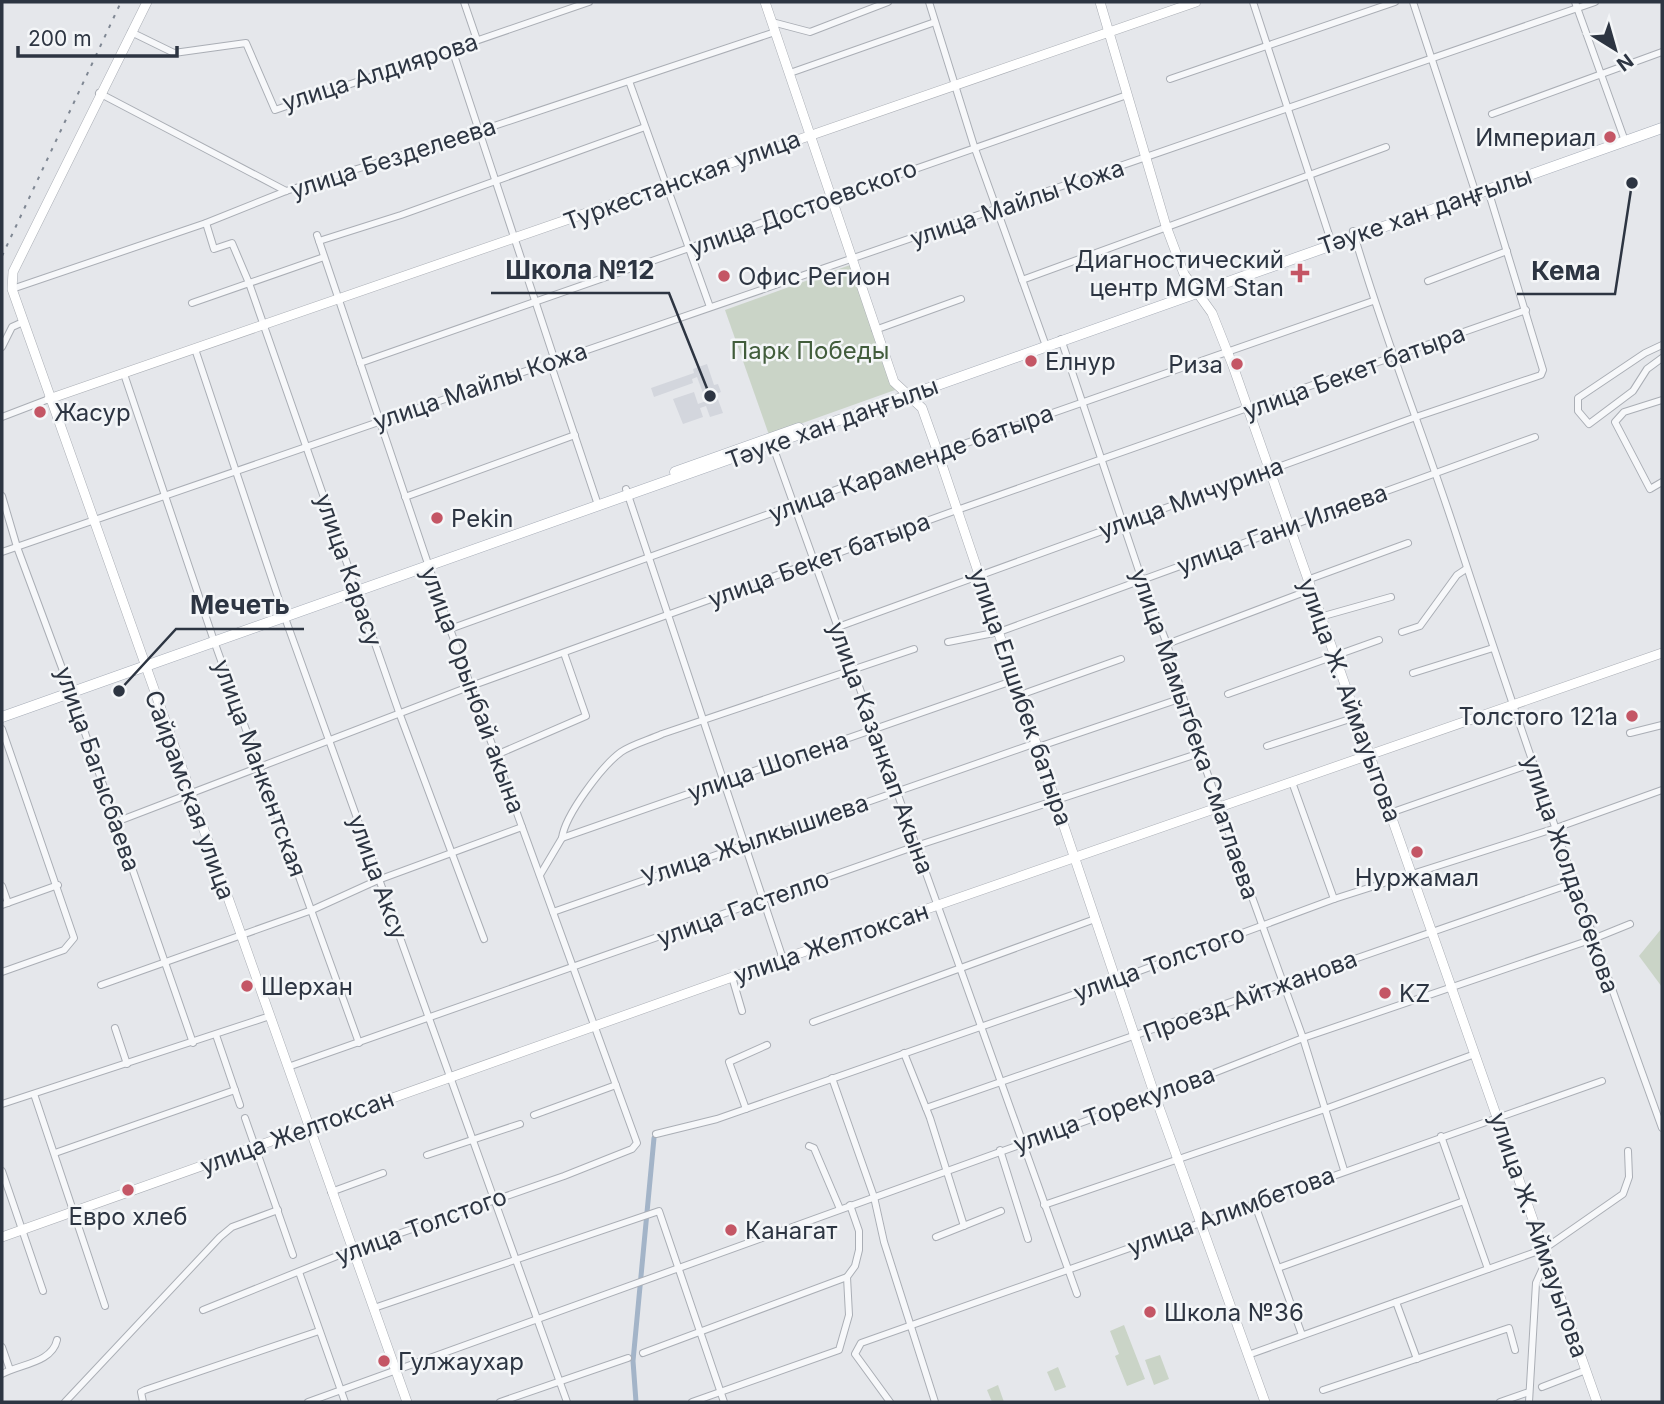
<svg xmlns="http://www.w3.org/2000/svg" width="1664" height="1404" font-family="Inter,sans-serif">
  <style>
    .built { fill: #d3d6dd }
    .green { fill: #cad4c7 }
    .lines { fill: none; stroke-linecap: round; stroke-linejoin: round }
    .canal { stroke: #a3b4c8; stroke-width: 5 }
    .street-casing { stroke: #aaaeb5; stroke-width: 8 }
    .secondary-casing { stroke: #aaaeb5; stroke-width: 10 }
    .primary-casing { stroke: #a5abb6; stroke-width: 11 }
    .street { stroke: #f7f8fa; stroke-width: 6 }
    .secondary { stroke: #fff; stroke-width: 9 }
    .primary { stroke: #fff; stroke-width: 10 }
    .rail { stroke: #7f8793; stroke-width: 2; stroke-dasharray: 3.5 7; stroke-linecap: butt }
    .poi-dot { fill: #c45665; stroke: #f4f6f8; stroke-width: 2.5 }
    .labels { text-anchor: middle; dominant-baseline: central; stroke-width: 5; stroke-linejoin: round; paint-order: stroke }
    .street-label { font-size: 24px; fill: #2d3542; stroke: #f4f6f8 }
    .poi-label { font-size: 24px; fill: #2d3542; stroke: #f4f6f8; text-anchor: start }
    .park-label { font-size: 24px; fill: #425d3c; stroke: #f4f6f8 }
    .leader { fill: none; stroke: #2d3542; stroke-width: 2.5 }
    .callout-dot { fill: #2d3542; stroke: #f4f6f8; stroke-width: 2.5 }
    .callout-label { font-size: 26px; text-anchor: middle; font-weight: bold; fill: #2d3542; stroke: #f4f6f8; stroke-width: 5; stroke-linejoin: round; paint-order: stroke }
  </style>
  <rect width="100%" height="100%" fill="#e5e7eb"/>
  <polygon class="built" points="707,364 714,385 718,384 721,392 716,394 723,413 710,417 706,406 700,408 703,417 683,424 673,399 694,392 698,404 706,401 697,377 692,379 693,383 654,397 651,388 694,373 693,369"/>
  <g class="green">
    <polygon points="850,265 895,390 769,435 725,310"/>
    <polygon points="1662,928 1662,987 1639,956"/>
    <polygon points="1124,1325 1145,1379 1127,1386 1115,1356 1119,1354 1110,1331"/>
    <polygon points="1160,1355 1169,1379 1154,1385 1145,1360"/>
    <polygon points="1058,1367 1066,1387 1055,1391 1047,1372"/>
    <polygon points="998,1385 1004,1402 992,1402 987,1390"/>
  </g>
  <g class="lines">
    <polyline class="canal" points="636,1402 633,1361 654,1138"/>
    <g class="street-casing">
      <g id="street">
        <polyline points="464,2 477,40"/>
        <polyline points="929,2 974,146 1046,346"/>
        <polyline points="1253,2 1332,244"/>
        <polyline points="1413,2 1476,194"/>
        <polyline points="1575,2 1625,141"/>
        <polyline points="772,22 810,32 888,2"/>
        <polyline points="131,32 174,53 246,43 275,110 589,2"/>
        <polyline points="452,49 555,361"/>
        <polyline points="790,73 935,22"/>
        <polyline points="1170,79 1395,2"/>
        <polyline points="629,81 710,307"/>
        <polyline points="99,93 286,191"/>
        <polyline points="1492,114 1662,52"/>
        <polyline points="206,223 214,249 232,243 249,283 400,715 484,939"/>
        <path d="M1353 231C1383 335 1424 435 1457 537 1522 735 1591 932 1662 1128"/>
        <polyline points="319,241 401,215 645,127"/>
        <polyline points="1022,280 1386,147"/>
        <polyline points="1428,281 1507,251"/>
        <polyline points="12,289 206,223 286,191 479,131 775,32"/>
        <polyline points="192,303 324,257"/>
        <polyline points="875,330 961,299"/>
        <polyline points="1061,339 1142,580 1167,644 1200,753 1303,1038 1344,1170"/>
        <polyline points="1662,345 1645,353 1578,398 1578,411 1589,424 1633,391 1647,369 1662,358"/>
        <polyline points="2,347 12,327 23,322"/>
        <polyline points="195,349 284,615 567,1402"/>
        <polyline points="550,362 598,505"/>
        <polyline points="360,363 1127,95"/>
        <polyline points="124,374 214,641 359,1043"/>
        <polyline points="1662,400 1624,412 1615,422 1650,489 1662,482"/>
        <polyline points="2,417 49,399"/>
        <polyline points="771,441 1077,1294"/>
        <polyline points="626,489 783,959"/>
        <polyline points="2,496 17,547 69,687 193,1043"/>
        <polyline points="405,497 575,435"/>
        <polyline points="2,552 1595,2"/>
        <polyline points="1307,580 1408,543"/>
        <polyline points="1320,617 1391,597"/>
        <polyline points="838,627 1413,418 1541,375 1543,370 1488,190"/>
        <polyline points="450,629 938,453 1373,301"/>
        <polyline points="1402,632 1420,626 1457,575 1466,569"/>
        <polyline points="948,642 999,632 1535,437"/>
        <polyline points="1167,644 1310,590"/>
        <polyline points="1413,673 1493,648"/>
        <polyline points="1228,694 1379,640"/>
        <polyline points="1020,695 1121,659"/>
        <polyline points="2,729 74,938 64,950 2,972"/>
        <polyline points="1630,733 1662,725"/>
        <polyline points="1267,746 1356,717"/>
        <polyline points="1038,747 1182,698"/>
        <polyline points="496,755 586,716 564,653"/>
        <polyline points="1292,782 1334,899"/>
        <polyline points="1390,813 1533,763"/>
        <polyline points="116,822 471,686 957,510 1526,310"/>
        <path d="M562 838C565 815 602 766 621 752 633 744 649 740 662 734L914 649"/>
        <polyline points="540,875 562,838 1015,680"/>
        <polyline points="2,886 8,903"/>
        <polyline points="2,905 58,885"/>
        <polyline points="553,912 1036,743"/>
        <polyline points="732,977 742,1011"/>
        <polyline points="101,985 312,910 378,880 522,827"/>
        <polyline points="813,1022 1095,919"/>
        <polyline points="115,1028 127,1064"/>
        <polyline points="216,1035 240,1105"/>
        <polyline points="904,1053 930,1118 964,1226"/>
        <polyline points="288,1067 916,846 1200,753"/>
        <polyline points="832,1078 874,1197 884,1242 935,1402"/>
        <polyline points="34,1094 105,1306"/>
        <polyline points="2,1104 270,1016"/>
        <polyline points="926,1108 1573,883"/>
        <polyline points="746,1109 729,1062 767,1045"/>
        <polyline points="534,1115 616,1085"/>
        <polyline points="245,1118 293,1255"/>
        <polyline points="656,1134 717,1119 1115,980 1334,899 1556,828 1662,790"/>
        <polyline points="1441,1136 1488,1269"/>
        <polyline points="809,1146 814,1148 840,1209"/>
        <polyline points="1000,1150 1028,1239"/>
        <polyline points="55,1153 235,1090"/>
        <polyline points="427,1155 520,1124"/>
        <polyline points="2,1171 43,1291"/>
        <polyline points="331,1192 383,1173"/>
        <polyline points="1254,1202 1302,1335"/>
        <polyline points="1044,1205 1325,1109 1475,1054"/>
        <polyline points="936,1237 1001,1211"/>
        <polyline points="1278,1268 1464,1201"/>
        <polyline points="299,1272 345,1402"/>
        <polyline points="1396,1302 1417,1359"/>
        <polyline points="374,1308 659,1211 724,1402"/>
        <polyline points="203,1310 352,1250 564,1176 632,1149 637,1143 450,629 317,235"/>
        <polyline points="2,1347 10,1370"/>
        <polyline points="643,1353 847,1277"/>
        <polyline points="1248,1355 1544,1249 1623,1194 1629,1177 1628,1151"/>
        <path d="M2 1374C20 1364 52 1363 57 1340"/>
        <polyline points="1542,1387 1586,1370"/>
        <polyline points="1323,1390 1509,1328 1515,1350"/>
        <polyline points="65,1402 220,1237 232,1227 278,1210"/>
        <polyline points="143,1402 141,1392 145,1390 319,1331"/>
        <polyline points="308,1402 1155,1096 1303,1038 1593,939 1630,924"/>
        <polyline points="500,1402 628,1358"/>
        <polyline points="692,1402 839,1350 849,1315 847,1277 855,1266 859,1250 859,1231 850,1205"/>
        <polyline points="890,1402 855,1354 861,1343 1602,1081"/>
        <polyline points="1500,1402 1529,1392"/>
        <polyline points="1529,1402 1536,1283 1547,1259"/>
      </g>
    </g>
    <g class="secondary-casing">
      <g id="secondary">
        <polyline points="147,2 13,272 12,289 407,1402"/>
        <polyline points="765,2 894,382 922,408 938,453 1155,1096 1265,1402"/>
        <polyline points="1100,2 1166,226 1184,274 1212,313 1233,366 1597,1402"/>
        <polyline points="49,399 1196,2"/>
        <polyline points="2,1237 783,959 1662,653"/>
      </g>
    </g>
    <g class="primary-casing">
      <g id="primary">
        <polyline points="675,472 799,428"/>
        <polyline points="2,717 1662,128"/>
      </g>
    </g>
    <use href="#street" class="street"/>
    <use href="#secondary" class="secondary"/>
    <use href="#primary" class="primary"/>
    <polyline class="rail" points="2,256 121,2"/>
  </g>
  <g class="poi-dot">
    <circle cx="1610" cy="137" r="7"/>
    <path d="M1296.5 262.5h7v7h7v7h-7v7h-7v-7h-7v-7h7z"/>
    <circle cx="724" cy="276" r="7"/>
    <circle cx="1031" cy="361" r="7"/>
    <circle cx="1237" cy="364" r="7"/>
    <circle cx="40" cy="412" r="7"/>
    <circle cx="437" cy="518" r="7"/>
    <circle cx="1632" cy="716" r="7"/>
    <circle cx="1417" cy="852" r="7"/>
    <circle cx="247" cy="986" r="7"/>
    <circle cx="1385" cy="993" r="7"/>
    <circle cx="128" cy="1190" r="7"/>
    <circle cx="731" cy="1230" r="7"/>
    <circle cx="1150" cy="1312" r="7"/>
    <circle cx="384" cy="1361" r="7"/>
  </g>
  <g class="labels">
    <g class="street-label">
      <text transform="translate(380 72) rotate(-18)">улица Алдиярова</text>
      <text transform="translate(393 158) rotate(-18)">улица Безделеева</text>
      <text transform="translate(682 180) rotate(-20)">Туркестанская улица</text>
      <text transform="translate(1017 203) rotate(-19)">улица Майлы Кожа</text>
      <text transform="translate(803 208) rotate(-20)">улица Достоевского</text>
      <text transform="translate(1425 211) rotate(-19)">Тәуке хан даңғылы</text>
      <text transform="translate(1354 372) rotate(-20)">улица Бекет батыра</text>
      <text transform="translate(480 386) rotate(-19)">улица Майлы Кожа</text>
      <text transform="translate(832 423) rotate(-20)">Тәуке хан даңғылы</text>
      <text transform="translate(911 463) rotate(-20)">улица Караменде батыра</text>
      <text transform="translate(1191 498) rotate(-20)">улица Мичурина</text>
      <text transform="translate(1282 529) rotate(-20)">улица Гани Иляева</text>
      <text transform="translate(819 560) rotate(-20)">улица Бекет батыра</text>
      <text transform="translate(349 570) rotate(71)">улица Карасу</text>
      <text transform="translate(473 690) rotate(70)">улица Орынбай акына</text>
      <text transform="translate(1021 697) rotate(71)">улица Елшибек батыра</text>
      <text transform="translate(1350 700) rotate(70)">улица Ж. Аймауытова</text>
      <text transform="translate(1195 734) rotate(71)">улица Мамытбека Сматлаева</text>
      <text transform="translate(881 748) rotate(70)">улица Казанкап Акына</text>
      <text transform="translate(768 766) rotate(-19)">улица Шопена</text>
      <text transform="translate(260 768) rotate(70)">улица Манкентская</text>
      <text transform="translate(98 769) rotate(71)">улица Багысбаева</text>
      <text transform="translate(190 795) rotate(70)">Сайрамская улица</text>
      <text transform="translate(755 840) rotate(-19)">Улица Жылкышиева</text>
      <text transform="translate(1571 874) rotate(71)">улица Жолдасбекова</text>
      <text transform="translate(378 877) rotate(70)">улица Аксу</text>
      <text transform="translate(743 908) rotate(-20)">улица Гастелло</text>
      <text transform="translate(831 943) rotate(-19)">улица Желтоксан</text>
      <text transform="translate(1159 963) rotate(-20)">улица Толстого</text>
      <text transform="translate(1250 996) rotate(-20)">Проезд Айтжанова</text>
      <text transform="translate(1114 1109) rotate(-20)">улица Торекулова</text>
      <text transform="translate(297 1132) rotate(-20)">улица Желтоксан</text>
      <text transform="translate(1231 1211) rotate(-20)">улица Алимбетова</text>
      <text transform="translate(421 1226) rotate(-20)">улица Толстого</text>
      <text transform="translate(1539 1235) rotate(71)">улица Ж. Аймауытова</text>
    </g>
    <g class="poi-label">
      <text x="1596" y="137" text-anchor="end">Империал</text>
      <text x="1284" y="259" text-anchor="end">Диагностический<tspan x="1284" dy="28">центр MGM Stan</tspan></text>
      <text x="738" y="276">Офис Регион</text>
      <text x="1045" y="361">Елнур</text>
      <text x="1223" y="364" text-anchor="end">Риза</text>
      <text x="54" y="412">Жасур</text>
      <text x="451" y="518">Pekin</text>
      <text x="1618" y="716" text-anchor="end">Толстого 121а</text>
      <text x="1417" y="877" text-anchor="middle">Нуржамал</text>
      <text x="261" y="986">Шерхан</text>
      <text x="1399" y="993">KZ</text>
      <text x="128" y="1216" text-anchor="middle">Евро хлеб</text>
      <text x="745" y="1230">Канагат</text>
      <text x="1164" y="1312">Школа №36</text>
      <text x="398" y="1361">Гулжаухар</text>
    </g>
    <g class="park-label">
      <text x="810" y="350">Парк Победы</text>
    </g>
  </g>
  <path class="leader" d="M710 396L669 293H491M1632 183L1615 294H1517M119 691L176 629H304"/>
  <g class="callout-dot">
    <circle cx="710" cy="396" r="7"/>
    <circle cx="1632" cy="183" r="7"/>
    <circle cx="119" cy="691" r="7"/>
  </g>
  <g class="callout-label">
    <text x="580" y="279">Школа №12</text>
    <text x="1566" y="280">Кема</text>
    <text x="240" y="614">Мечеть</text>
  </g>
  <rect width="1664" height="1404" fill="none" stroke="#2d3542" stroke-width="7"/>
  <g transform="translate(1615 49) rotate(143)" stroke="#f4f6f8" stroke-width="5" paint-order="stroke">
  <path d="M0-5L12 26L0 18L-12 26Z" fill="#2d3542"/>
  <text y="-10" font-size="19" font-weight="bold" text-anchor="middle" fill="#2d3542">N</text>
  </g>
  <path d="M18 46v10h159v-10" fill="none" stroke="#2d3542" stroke-width="3.5"/>
  <text x="28" y="46" font-size="21" fill="#2d3542" stroke="#f4f6f8" stroke-width="5" paint-order="stroke">200 m</text>
</svg>
